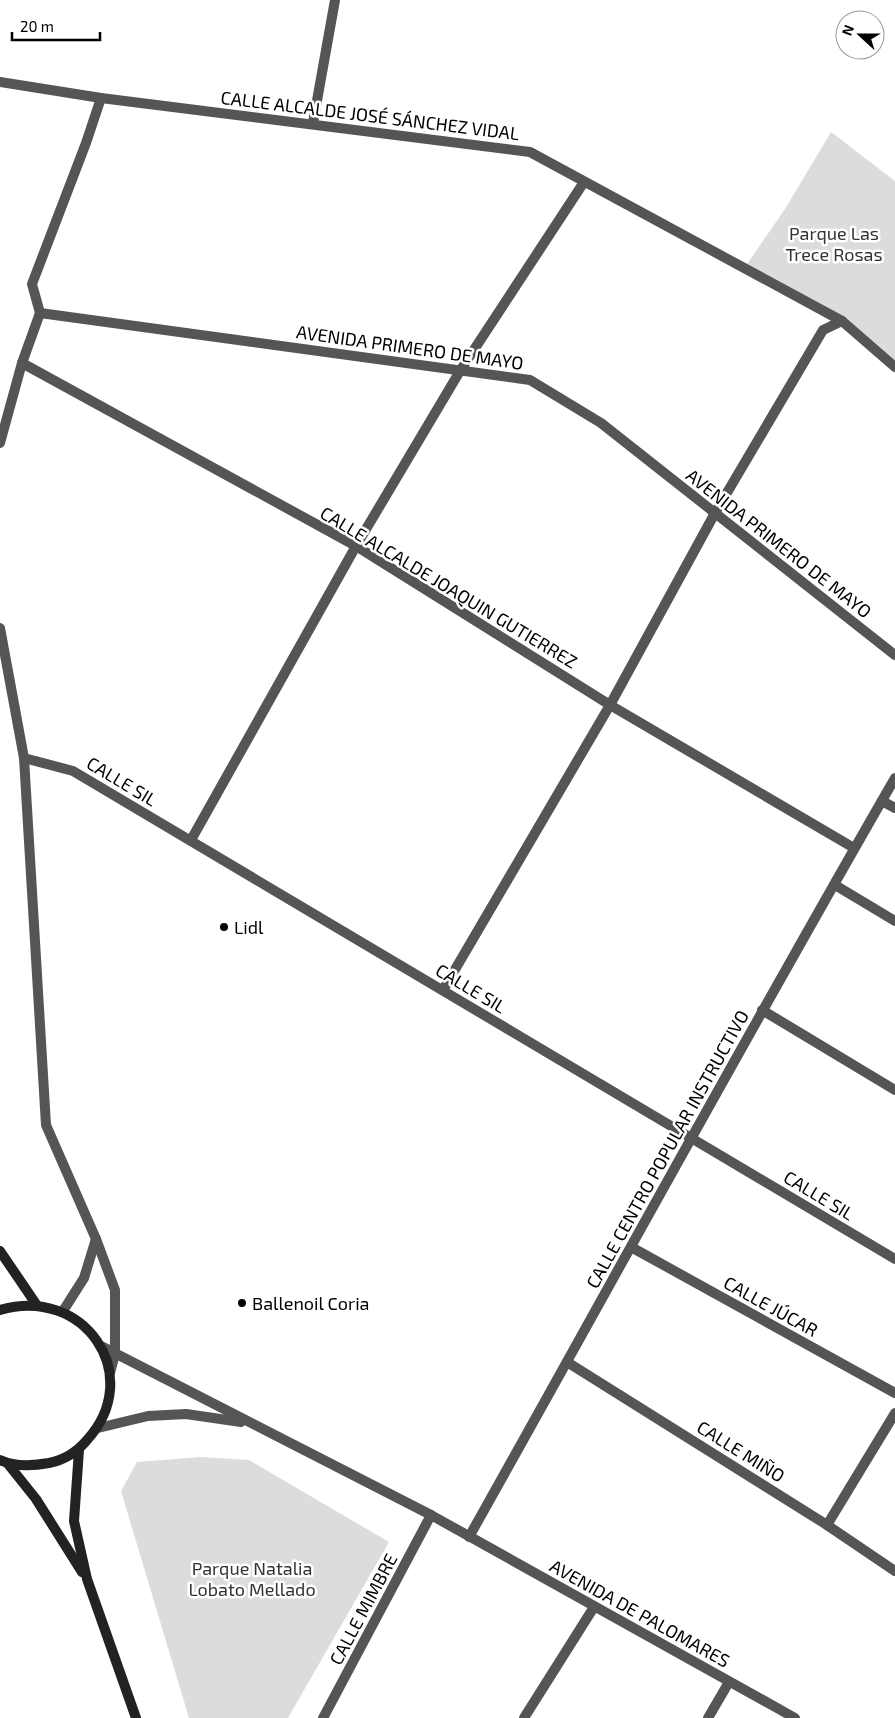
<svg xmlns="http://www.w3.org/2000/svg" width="895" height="1718" font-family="'Exo 2',sans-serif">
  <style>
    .green { fill: #dcdcdc }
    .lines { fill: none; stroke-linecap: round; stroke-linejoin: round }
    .street { stroke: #555; stroke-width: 10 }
    .secondary { stroke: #222; stroke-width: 10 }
    .poi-dot { fill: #000; stroke: #fff; stroke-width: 2 }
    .labels { text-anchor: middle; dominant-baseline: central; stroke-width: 5; stroke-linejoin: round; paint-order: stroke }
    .street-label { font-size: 18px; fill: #000; stroke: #fff }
    .park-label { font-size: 18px; fill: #333; stroke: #fff }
    .poi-label { font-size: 18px; fill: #000; stroke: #fff; text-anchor: start }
  </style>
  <rect width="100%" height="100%" fill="#fff"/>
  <g class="green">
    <polygon points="831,132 895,181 895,361 747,264 785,209"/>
    <polygon points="200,1457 249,1460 389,1542 288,1718 189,1718 121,1491 137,1462"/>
  </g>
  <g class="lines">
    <g class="street">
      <polyline points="0,82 101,98 530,152 842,321 895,367"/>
      <polyline points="313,123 335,0"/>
      <polyline points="40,313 530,380 601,423 895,655"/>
      <polyline points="40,313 32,284 86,143 101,98"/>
      <polyline points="22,363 356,546 610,705 854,848"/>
      <polyline points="0,443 22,363 40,313"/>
      <polyline points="0,628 24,758 46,1125 96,1239 115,1290 115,1354 110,1373"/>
      <polyline points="24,758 73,771 895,1259"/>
      <polyline points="882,801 895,808"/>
      <polyline points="191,840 356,546 460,371 584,182"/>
      <polyline points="835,885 895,921"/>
      <polyline points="443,990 610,705 715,513 823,330 842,321"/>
      <polyline points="762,1010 895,1090"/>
      <polyline points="631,1247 895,1393"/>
      <polyline points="63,1311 84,1278 96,1239"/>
      <polyline points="101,1346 431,1515 795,1718"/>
      <polyline points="567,1362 827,1525 895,1571"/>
      <polyline points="98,1428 148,1416 186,1414 241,1422"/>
      <polyline points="827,1525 895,1413"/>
      <path d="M469 1537C611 1284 750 1029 895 778"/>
      <polyline points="323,1718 431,1515"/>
      <polyline points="524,1718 594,1607"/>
      <polyline points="708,1718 729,1682"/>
    </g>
    <g class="secondary">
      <polyline points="0,1251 36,1304"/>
      <path d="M0 1310C84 1285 146 1375 87 1440 77 1452 64 1460 49 1463 32 1466 15 1467 0 1460"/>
      <polyline points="79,1450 74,1521 87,1579 136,1718"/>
      <polyline points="8,1464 36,1499 82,1572"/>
    </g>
  </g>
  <g class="poi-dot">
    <circle cx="224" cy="927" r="5"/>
    <circle cx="242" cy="1303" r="5"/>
  </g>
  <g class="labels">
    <g class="street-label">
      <text transform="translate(370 115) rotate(7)">CALLE ALCALDE JOSÉ SÁNCHEZ VIDAL</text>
      <text transform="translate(410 347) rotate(8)">AVENIDA PRIMERO DE MAYO</text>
      <text transform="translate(779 543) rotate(38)">AVENIDA PRIMERO DE MAYO</text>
      <text transform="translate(449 587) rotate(31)">CALLE ALCALDE JOAQUIN GUTIERREZ</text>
      <text transform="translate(122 781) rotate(31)">CALLE SIL</text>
      <text transform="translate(471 988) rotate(31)">CALLE SIL</text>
      <text transform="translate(667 1149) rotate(-61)">CALLE CENTRO POPULAR INSTRUCTIVO</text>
      <text transform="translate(819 1195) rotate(31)">CALLE SIL</text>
      <text transform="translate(771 1306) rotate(29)">CALLE JÚCAR</text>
      <text transform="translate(741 1451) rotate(32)">CALLE MIÑO</text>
      <text transform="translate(363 1609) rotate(-62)">CALLE MIMBRE</text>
      <text transform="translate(640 1613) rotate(29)">AVENIDA DE PALOMARES</text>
    </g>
    <g class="park-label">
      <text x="834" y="233">Parque Las<tspan x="834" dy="21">Trece Rosas</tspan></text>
      <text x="252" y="1568">Parque Natalia<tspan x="252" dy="21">Lobato Mellado</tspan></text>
    </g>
    <g class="poi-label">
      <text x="234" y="927">Lidl</text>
      <text x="252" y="1303">Ballenoil Coria</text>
    </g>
  </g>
  <g transform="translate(860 35) rotate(291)"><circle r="24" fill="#ffffff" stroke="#999999"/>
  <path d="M0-4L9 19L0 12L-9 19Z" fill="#000000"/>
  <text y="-8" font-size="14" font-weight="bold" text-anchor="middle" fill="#000000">N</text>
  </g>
  <path d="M12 32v8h88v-8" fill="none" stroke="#000000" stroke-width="2.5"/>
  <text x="20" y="32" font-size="15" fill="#000000" stroke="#ffffff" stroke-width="4" paint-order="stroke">20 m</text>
</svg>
